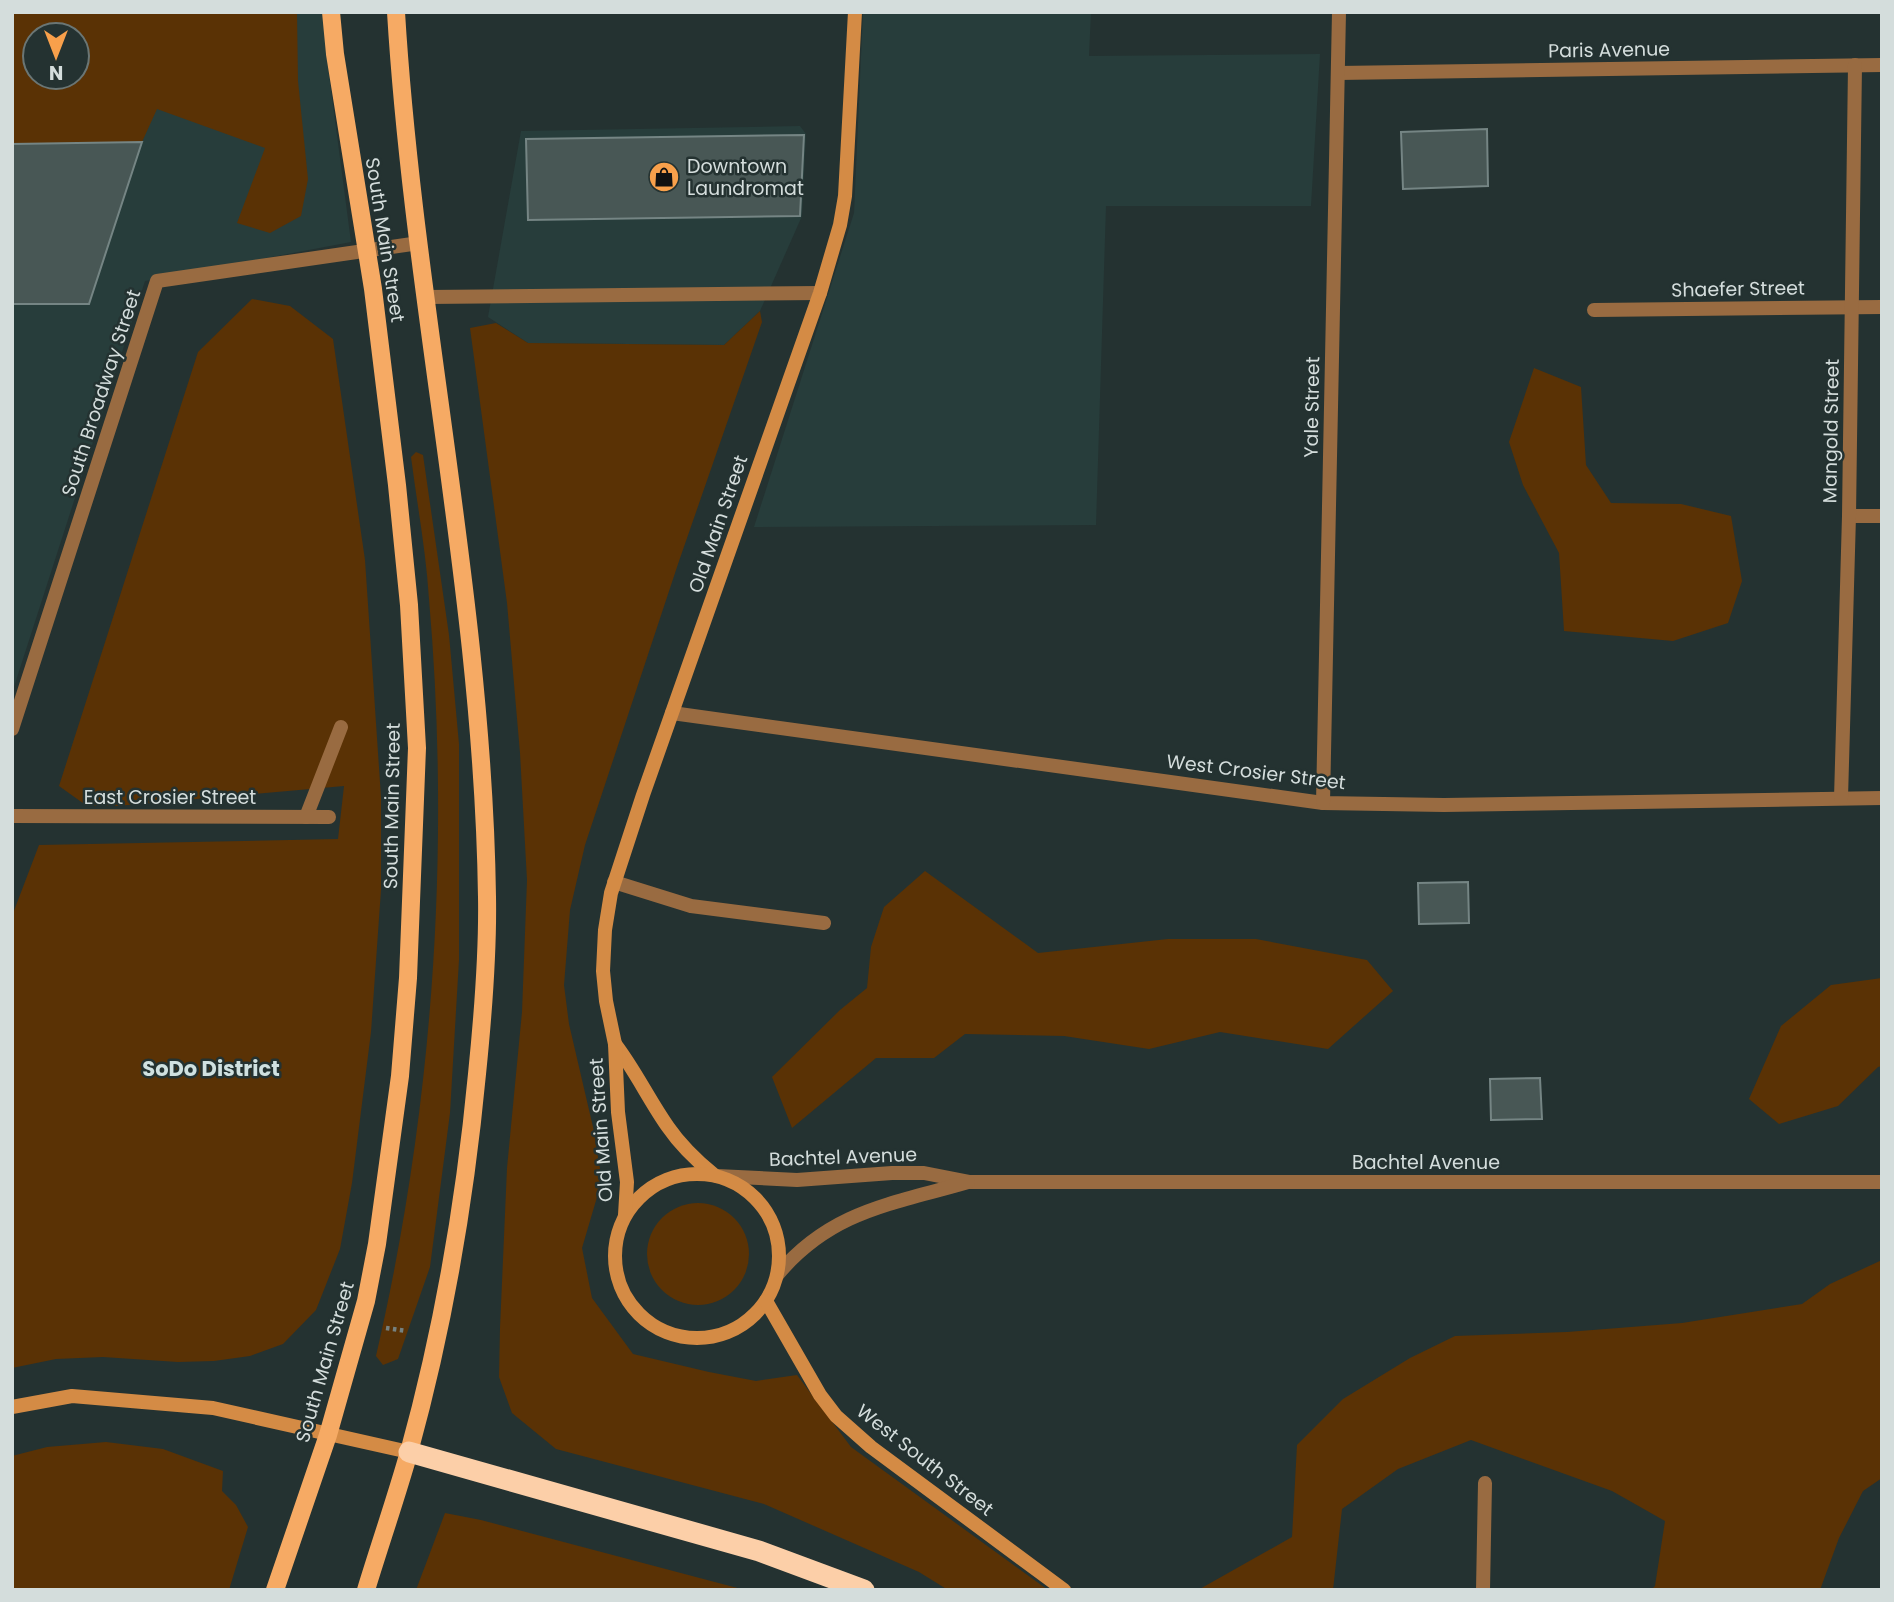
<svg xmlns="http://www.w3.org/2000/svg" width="1894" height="1602" font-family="Poppins,sans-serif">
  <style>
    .built { fill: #273d3b; fill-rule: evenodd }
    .green { fill: #5a3205; fill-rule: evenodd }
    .building { fill: #485755; stroke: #758584; stroke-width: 2 }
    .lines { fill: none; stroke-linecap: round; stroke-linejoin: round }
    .path { stroke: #758180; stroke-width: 4.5; stroke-dasharray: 3.5 3.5; stroke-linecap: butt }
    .service { stroke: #996b41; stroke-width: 14 }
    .minor { stroke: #996b41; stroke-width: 14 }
    .secondary { stroke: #d48b45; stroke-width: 14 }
    .primary { stroke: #f6aa64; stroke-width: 18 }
    .motorway { stroke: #fccfa8; stroke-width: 21 }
    .labels { text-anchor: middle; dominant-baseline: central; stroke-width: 5; stroke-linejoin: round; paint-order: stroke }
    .street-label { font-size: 19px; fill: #d4dddc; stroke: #243231 }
    .poi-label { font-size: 19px; fill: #d4dddc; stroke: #243231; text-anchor: start }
    .neighbourhood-label { font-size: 21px; font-weight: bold; fill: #d0e1e0; stroke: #243231 }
  </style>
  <rect width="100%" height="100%" fill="#243231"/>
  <g class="built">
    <path d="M12 12H324L325 44 351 242 145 281 12 693ZM35 35H77V77H35Z"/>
    <polygon points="863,12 1091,12 1089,56 1320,54 1311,206 1106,206 1096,525 754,527 854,213"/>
    <polygon points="800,126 806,134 802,216 760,311 724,345 528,343 488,317 521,131"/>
  </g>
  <g class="green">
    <path d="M12 12H297L298 81 308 179 301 216 270 233 237 223 265 148 157 109 142 142 12 144ZM77 35V77H35V35Z"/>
    <polygon points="252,299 290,306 333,339 365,560 381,797 381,890 371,1032 352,1183 340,1249 316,1310 283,1344 250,1356 214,1361 178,1362 103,1357 56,1359 12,1368 12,916 39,845 338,839 344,786 117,806 87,806 59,786 198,352"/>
    <polygon points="760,311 762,322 678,564 585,845 570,910 564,985 569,1024 593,1127 600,1169 600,1187 582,1248 592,1298 633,1354 709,1372 756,1381 797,1375 851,1447 1048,1590 948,1590 919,1572 764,1504 556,1449 512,1413 499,1377 500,1328 507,1168 522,1012 527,880 520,753 507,603 470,328 496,323 528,343 724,345"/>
    <polygon points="1534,368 1581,387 1586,465 1611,503 1681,504 1731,516 1742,581 1728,623 1673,641 1564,631 1559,553 1523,485 1509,442"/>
    <path d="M416 452 423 455 449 635 459 744V960L450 1113 430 1267 398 1359 383 1365 376 1356C433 1109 451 851 429 599 426 551 417 504 411 457Z"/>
    <polygon points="925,871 1038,953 1168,939 1256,939 1367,960 1393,991 1328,1049 1220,1032 1149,1049 1064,1036 965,1034 934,1058 876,1058 792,1128 772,1077 840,1010 867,988 871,947 884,907"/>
    <polygon points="1882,978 1882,1066 1878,1067 1838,1106 1779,1124 1749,1099 1781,1026 1831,985"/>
    <circle cx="698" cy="1254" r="51"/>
    <polygon points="1882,1260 1882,1478 1863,1491 1839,1538 1820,1590 1651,1590 1655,1586 1665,1521 1612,1491 1471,1440 1398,1469 1342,1509 1333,1590 1198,1590 1292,1537 1297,1445 1343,1399 1410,1358 1455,1336 1567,1332 1682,1323 1802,1304 1830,1284"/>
    <polygon points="106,1442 163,1449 223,1471 222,1491 236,1505 248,1527 229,1590 12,1590 12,1456 47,1447"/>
    <polygon points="445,1513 481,1520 745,1590 416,1590"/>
  </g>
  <g class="building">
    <polygon points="1487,129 1488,186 1403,189 1401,132"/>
    <polygon points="804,135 800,216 528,220 526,139"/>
    <polygon points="142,142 89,304 12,304 12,144"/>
    <polygon points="1468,882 1469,923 1419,924 1418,883"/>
    <polygon points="1540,1078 1542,1119 1491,1120 1490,1079"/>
  </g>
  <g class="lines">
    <polyline class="path" points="386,1328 406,1331"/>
    <g class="service">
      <polyline points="426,297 820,293"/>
      <polyline points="306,817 341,727"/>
      <polyline points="614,882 691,906 824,923"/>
    </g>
    <g class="minor">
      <polyline points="1338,73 1882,65"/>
      <polyline points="1594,310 1882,307"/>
      <polyline points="1849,516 1882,516"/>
      <polyline points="672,713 1323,803 1444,805 1882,798"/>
      <polyline points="12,729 157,281 419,243"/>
      <polyline points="1841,798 1849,516 1855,65"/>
      <polyline points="1323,803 1339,12"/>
      <polyline points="12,816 329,817"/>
      <polyline points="717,1176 797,1180 892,1173 924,1173 970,1182 1882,1182"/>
      <path d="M778 1274C832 1210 893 1204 968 1182"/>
      <polyline points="1483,1590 1485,1483"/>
    </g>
    <g class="secondary">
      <path d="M615 1044C635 1070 649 1100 668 1127 681 1146 697 1161 714 1175"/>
      <circle cx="697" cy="1256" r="82"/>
      <polyline points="625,1215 627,1182 618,1112 615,1044 606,1001 603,971 605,930 611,893 643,795 820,293 840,225 845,196 855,12"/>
      <polyline points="766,1301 820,1395 836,1416 871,1447 1064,1590"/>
      <polyline points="12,1407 72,1396 213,1408 409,1452"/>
    </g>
    <g class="primary">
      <polyline points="275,1590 328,1435 366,1301 377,1244 400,1076 408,978 417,748 409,605 397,485 373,289 335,54 331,12"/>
      <path d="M366 1590C380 1544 396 1498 409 1452 443 1329 465 1201 477 1074 483 1015 488 956 487 897 483 600 414 309 396 12"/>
    </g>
    <polyline class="motorway" points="409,1452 759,1551 864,1590"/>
  </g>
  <defs>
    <g id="shop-disc" transform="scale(1.575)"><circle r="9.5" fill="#f8a04b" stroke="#243231"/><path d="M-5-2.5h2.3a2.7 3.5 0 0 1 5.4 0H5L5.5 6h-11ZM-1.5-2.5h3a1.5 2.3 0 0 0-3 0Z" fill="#111"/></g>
  </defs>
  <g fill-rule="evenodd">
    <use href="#shop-disc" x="664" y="177"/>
  </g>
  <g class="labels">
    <g class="street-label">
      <text transform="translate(1609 50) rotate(-1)">Paris Avenue</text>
      <text transform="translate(385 240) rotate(81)">South Main Street</text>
      <text transform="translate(1738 289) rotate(-1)">Shaefer Street</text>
      <text transform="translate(101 393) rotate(-72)">South Broadway Street</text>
      <text transform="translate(1312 407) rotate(-89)">Yale Street</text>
      <text transform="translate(1831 431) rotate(-89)">Mangold Street</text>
      <text transform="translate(718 524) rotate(-71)">Old Main Street</text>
      <text transform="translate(1256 772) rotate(7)">West Crosier Street</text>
      <text x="170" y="797">East Crosier Street</text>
      <text transform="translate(392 806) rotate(-89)">South Main Street</text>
      <text transform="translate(601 1130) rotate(-94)">Old Main Street</text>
      <text transform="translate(843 1157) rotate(-2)">Bachtel Avenue</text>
      <text x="1426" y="1162">Bachtel Avenue</text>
      <text transform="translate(325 1362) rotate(-74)">South Main Street</text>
      <text transform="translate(925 1460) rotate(38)">West South Street</text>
    </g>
    <g class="poi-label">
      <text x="687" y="166">Downtown<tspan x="687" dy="22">Laundromat</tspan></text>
    </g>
    <g class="neighbourhood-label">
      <text x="211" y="1068">SoDo District</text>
    </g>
  </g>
  <rect width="1894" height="1602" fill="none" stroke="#d4dddc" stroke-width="28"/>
  <g transform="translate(56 56) rotate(180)"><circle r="33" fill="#243231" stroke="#6a7675" stroke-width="2"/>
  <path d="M0-5L12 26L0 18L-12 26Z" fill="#f8a04b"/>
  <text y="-10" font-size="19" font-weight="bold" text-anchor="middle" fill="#d4dddc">N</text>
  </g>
</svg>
